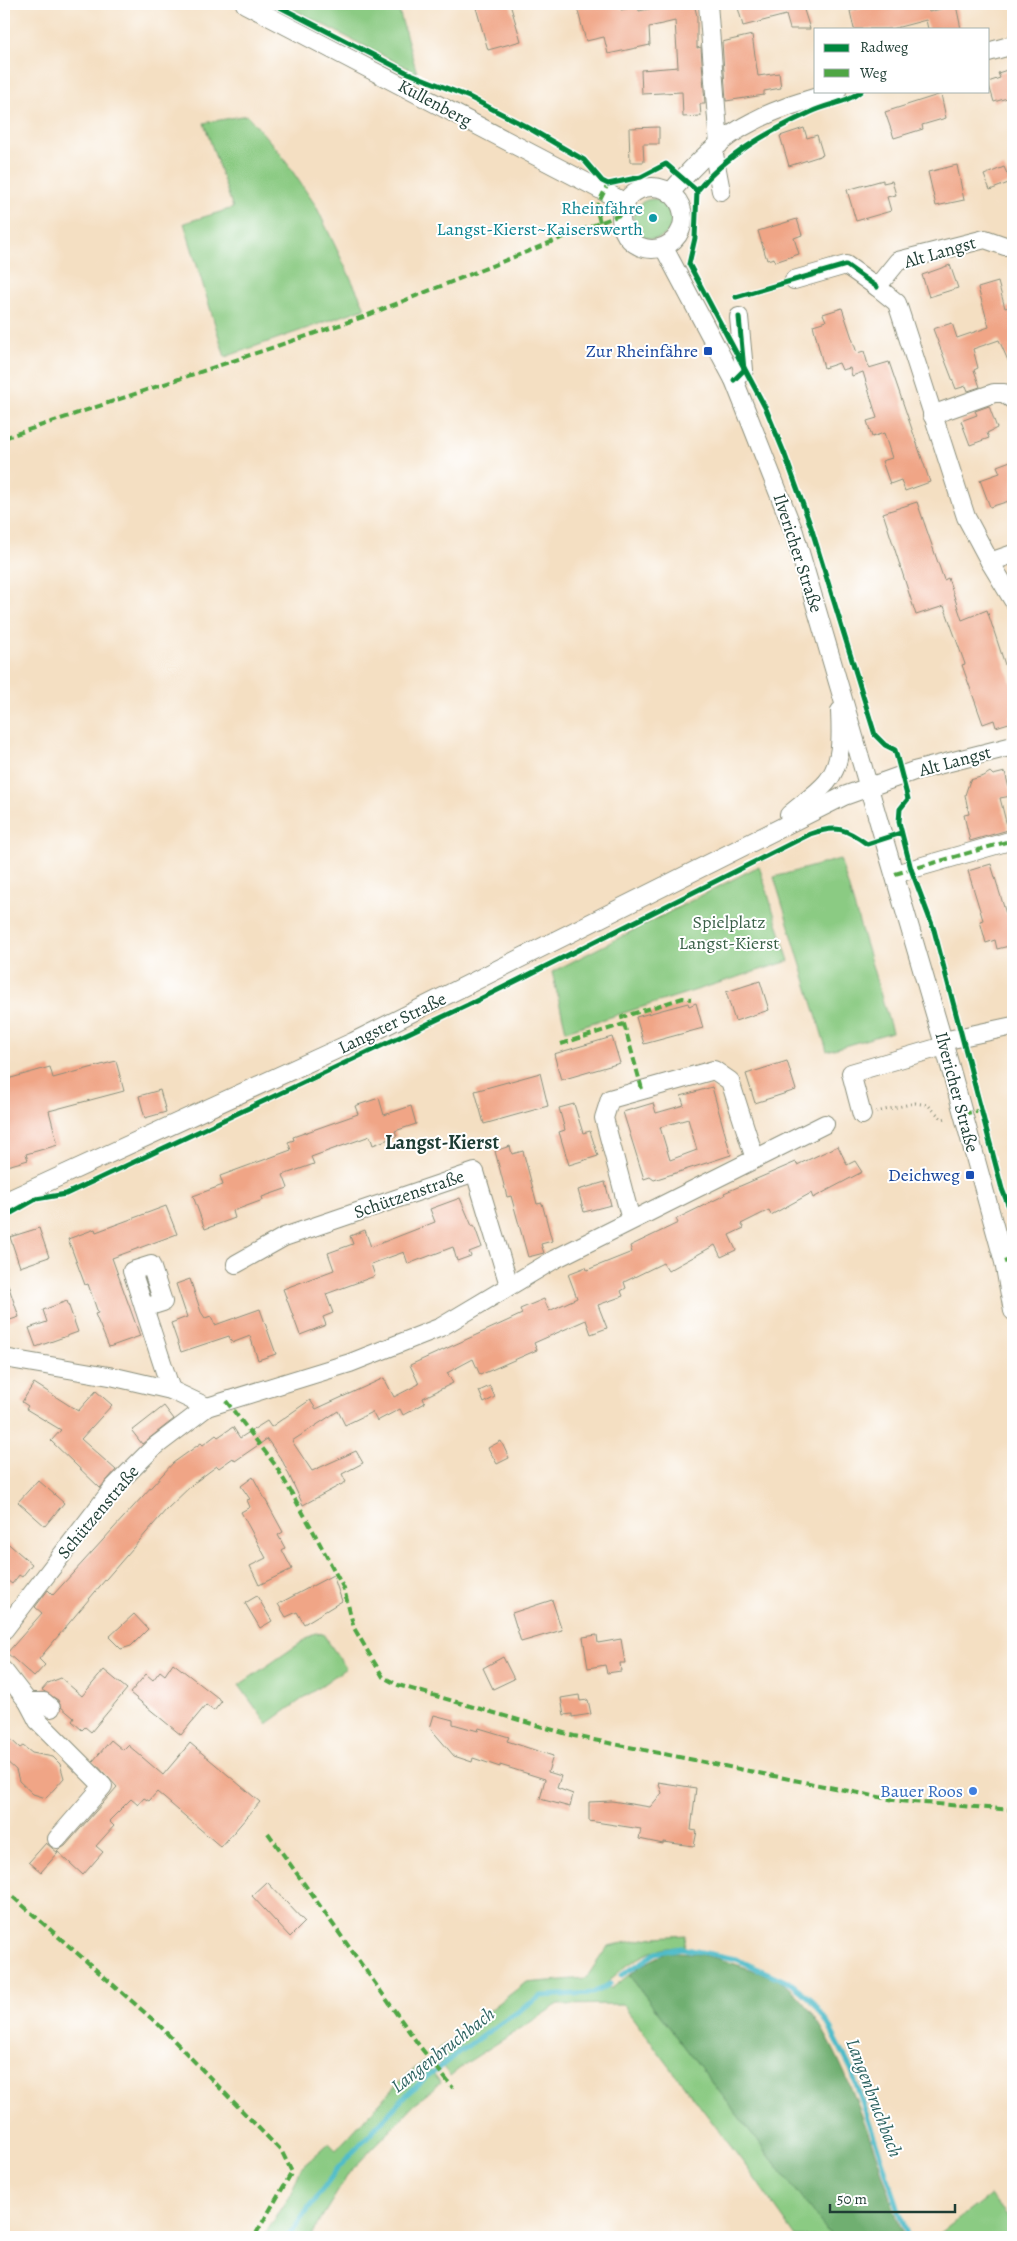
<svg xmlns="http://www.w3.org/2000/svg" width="1017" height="2241" font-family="Alegreya,serif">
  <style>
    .green { fill: #8bcb83; stroke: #55845c }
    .forest { fill: #70af71; stroke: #487652 }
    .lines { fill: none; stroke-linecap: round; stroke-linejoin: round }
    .stream { stroke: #4fbcc9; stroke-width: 5 }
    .building { fill: #f0a586; fill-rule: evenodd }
    .minor-casing { stroke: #8a8e7b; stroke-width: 20 }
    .path { stroke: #8a8e7b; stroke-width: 3; stroke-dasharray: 1 4; stroke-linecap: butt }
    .minor { stroke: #fff; stroke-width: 18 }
    .quiet { stroke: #4fa644; stroke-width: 4; stroke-dasharray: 8 4; stroke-linecap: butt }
    .cycleway-casing { stroke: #fff; stroke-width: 8 }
    .cycleway { stroke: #00873e; stroke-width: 5 }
    .culture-dot { fill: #0f9aa8; stroke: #fff; stroke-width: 2 }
    .transit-dot { fill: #1a4fb4; stroke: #fff; stroke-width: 2 }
    .shop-dot { fill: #3f7fe0; stroke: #fff; stroke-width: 2 }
    .labels { text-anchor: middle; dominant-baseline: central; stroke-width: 4; stroke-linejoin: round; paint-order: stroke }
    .street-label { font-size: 18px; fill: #1f3d34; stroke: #fff }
    .culture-label { font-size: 18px; fill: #0d838f; stroke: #fff; text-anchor: end }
    .transit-label { font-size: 18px; fill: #164399; stroke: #fff; text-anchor: end }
    .park-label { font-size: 18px; fill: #3a6048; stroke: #fff }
    .shop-label { font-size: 18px; fill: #366cbe; stroke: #fff; text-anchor: end }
    .water-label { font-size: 19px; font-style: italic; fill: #2d6361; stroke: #fff }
    .quarter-label { font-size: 20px; font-weight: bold; fill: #1f3d34; stroke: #fff }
  </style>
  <rect width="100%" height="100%" fill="#fff"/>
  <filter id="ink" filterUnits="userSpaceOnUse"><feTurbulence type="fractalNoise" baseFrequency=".02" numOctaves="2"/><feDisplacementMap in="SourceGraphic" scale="10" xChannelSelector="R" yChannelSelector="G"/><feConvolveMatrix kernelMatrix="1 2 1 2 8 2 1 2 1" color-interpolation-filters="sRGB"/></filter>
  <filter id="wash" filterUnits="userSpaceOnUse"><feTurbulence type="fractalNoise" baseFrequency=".0096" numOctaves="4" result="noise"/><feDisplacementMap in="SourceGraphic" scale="20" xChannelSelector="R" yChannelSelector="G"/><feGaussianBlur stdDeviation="1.12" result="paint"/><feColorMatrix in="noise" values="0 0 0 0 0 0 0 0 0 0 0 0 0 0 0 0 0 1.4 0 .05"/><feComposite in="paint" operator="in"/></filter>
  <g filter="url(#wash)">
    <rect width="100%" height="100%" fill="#f4dfc2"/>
    <g class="green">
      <polygon points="283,4 397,4 417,73"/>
      <polygon points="247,115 280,153 316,206 365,308 225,357 184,223 233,208 204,123"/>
      <circle cx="653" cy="219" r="20"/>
      <polygon points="840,859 892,1032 827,1051 774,877"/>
      <polygon points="759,866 789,961 566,1031 552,972"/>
      <polygon points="315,1633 323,1634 346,1668 267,1724 239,1685"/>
      <path d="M686 1935 684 1947C652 1946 628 1962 606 1984L611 1989 629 1975 832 2237H796L745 2165 622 2004 557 2005 468 2062 450 2076 433 2054 525 1983 586 1978 608 1946 655 1937Z"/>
      <polygon points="424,2061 441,2083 418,2101 349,2173 310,2237 263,2237 290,2196 301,2168 329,2143 336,2150 397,2084"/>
      <polygon points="990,2195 1013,2222 1013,2237 935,2237"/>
    </g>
    <path class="forest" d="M668 1952C690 1951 715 1957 735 1964 752 1970 771 1975 785 1984 840 2023 880 2172 904 2237H832L629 1975 642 1965Z"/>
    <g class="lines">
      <g class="stream">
        <polyline points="622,1975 656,1953 681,1948 736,1959 792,1984 811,1999 827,2022 851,2069 908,2237"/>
        <polyline points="288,2237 338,2168 409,2092 460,2051 541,1996 593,1993 610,1984"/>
      </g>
    </g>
    <g id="blocks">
      <g class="building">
        <polygon points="475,4 510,4 521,41 488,50"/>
        <polygon points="576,4 620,4 621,10 638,6 639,11 673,4 694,4 697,16 697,48 701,47 705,104 700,104 701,116 683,117 682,92 642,94 641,70 678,67 675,21 649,27 650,45 608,54 604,37 586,41"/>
        <polygon points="737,4 810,4 811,9 804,10 810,29 790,29 786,15 743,26"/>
        <polygon points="875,4 927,4 929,12 956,5 961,29 928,29 926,20 892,29 854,29 850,11"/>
        <polygon points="752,35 758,76 779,73 781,88 764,91 764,95 726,101 722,42"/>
        <polygon points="1013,68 1013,110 1011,110 1007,98 994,102 988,82 1000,78 998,73"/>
        <polygon points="941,94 946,118 922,125 923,129 894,138 885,112"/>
        <polygon points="659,127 659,144 643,144 644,162 630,162 629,128"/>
        <polygon points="804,128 807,138 817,135 823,155 789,166 780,136"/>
        <polygon points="957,165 964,200 936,206 928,172"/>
        <polygon points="1004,167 1011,182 990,190 984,175"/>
        <polygon points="883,180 883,183 892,181 896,195 887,197 891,211 856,221 847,190"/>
        <polygon points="797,219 802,235 794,238 799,254 775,262 774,258 767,260 758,231"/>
        <polygon points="950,265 958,288 929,297 922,275"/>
        <polygon points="998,282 1005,308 1013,306 1013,372 999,340 973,349 978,368 974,370 980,387 968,391 966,386 956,389 933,329 952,323 957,338 989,327 978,288"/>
        <polygon points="842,308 857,353 864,351 869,368 889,362 930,482 905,491 901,480 890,484 882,461 892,458 884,433 872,437 867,421 877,418 863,372 852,376 850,368 842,370 839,363 824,368 813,325 826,321 823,314"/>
        <polygon points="989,406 997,428 987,433 989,438 970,445 961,421 977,415 975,411"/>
        <polygon points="1013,460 1013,506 1011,507 1009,501 990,507 980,480 1000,473 997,466"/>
        <polygon points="917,502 944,580 948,578 962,620 987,610 1013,689 1013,713 1009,715 1012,722 996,727 994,720 983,724 962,665 965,664 944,606 916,615 883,513"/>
        <polygon points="990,772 993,775 1005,772 1011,796 1000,798 1008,830 970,841 964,815 969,814 965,795 970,780 984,776"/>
        <polygon points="991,864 1006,914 1013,913 1013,945 997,949 995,940 986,943 980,921 983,920 968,871"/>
        <polygon points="760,981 769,1010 735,1021 726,992"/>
        <polygon points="688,1003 689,1006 696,1003 703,1028 644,1044 636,1017"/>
        <polygon points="612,1037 620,1063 561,1080 554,1054"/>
        <polygon points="116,1061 124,1091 49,1111 58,1145 26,1154 28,1160 4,1167 4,1080 50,1067 53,1078"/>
        <polygon points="787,1061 796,1090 755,1103 746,1074"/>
        <polygon points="540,1073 548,1106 484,1124 475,1091"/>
        <path d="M712 1087 731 1155 654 1180 650 1177 644 1179 623 1112 653 1103 656 1113 684 1105 681 1096ZM688 1119 697 1150 670 1160 660 1127Z"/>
        <polygon points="160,1090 166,1112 145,1118 139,1096"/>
        <polygon points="379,1098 384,1115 411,1106 416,1124 395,1131 397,1136 373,1145 370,1136 311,1157 314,1164 283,1175 288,1188 262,1197 263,1200 233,1211 235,1218 205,1229 193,1196 223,1185 220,1176 291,1150 288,1142 294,1140 293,1137 358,1114 355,1106"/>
        <polygon points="574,1104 583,1133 590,1131 598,1156 569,1165 559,1132 565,1130 559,1108"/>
        <polygon points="510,1146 512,1154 523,1151 537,1204 542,1203 552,1241 541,1244 544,1253 528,1257 511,1196 507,1197 495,1151"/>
        <polygon points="838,1146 847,1165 855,1161 862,1172 813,1198 811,1193 771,1215 769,1210 741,1224 744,1228 729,1235 736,1250 721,1257 715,1245 668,1271 663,1263 624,1282 626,1288 621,1291 623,1296 598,1305 607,1328 591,1334 586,1320 534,1343 537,1350 480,1375 473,1359 447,1373 453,1383 423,1398 425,1403 403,1415 400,1409 377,1421 372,1412 345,1425 338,1411 292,1441 312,1471 356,1451 363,1463 342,1474 346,1482 303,1505 283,1462 267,1439 235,1461 233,1458 219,1468 217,1466 194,1483 166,1510 100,1586 39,1659 45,1665 34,1677 7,1653 42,1613 35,1607 48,1590 53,1595 173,1463 201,1443 203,1445 216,1435 218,1437 233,1427 240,1438 267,1421 271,1427 310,1400 316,1409 384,1378 394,1397 419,1384 410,1365 507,1321 522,1314 520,1309 544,1299 549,1311 577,1298 568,1274 586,1267 587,1270 632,1252 630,1246 678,1223 676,1219 725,1195 724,1193 796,1162 797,1165"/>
        <polygon points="605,1182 611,1205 584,1212 578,1190"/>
        <polygon points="460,1198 472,1226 474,1225 482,1247 469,1252 471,1256 457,1261 453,1247 408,1264 404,1252 371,1264 375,1276 326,1294 333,1313 323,1317 326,1325 300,1335 283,1289 334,1270 328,1253 353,1244 350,1236 365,1230 371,1247 435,1222 430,1209"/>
        <polygon points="166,1206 177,1234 112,1258 140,1336 109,1347 95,1314 98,1313 88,1284 85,1285 68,1239 95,1229 96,1232"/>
        <polygon points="39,1228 49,1257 20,1267 10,1237"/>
        <polygon points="4,1279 6,1279 19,1317 4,1322"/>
        <polygon points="190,1279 201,1312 205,1318 211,1316 215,1325 260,1309 276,1354 258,1360 250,1336 232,1343 229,1336 181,1352 171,1323 187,1317 176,1284"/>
        <polygon points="67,1301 78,1332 36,1347 29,1328 47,1322 43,1310"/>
        <polygon points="34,1383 78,1411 96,1391 112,1405 81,1439 116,1470 100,1488 51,1441 61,1430 26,1409 28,1406 22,1402"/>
        <polygon points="490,1386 495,1397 484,1403 479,1391"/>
        <polygon points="164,1406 174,1419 142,1444 132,1431"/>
        <polygon points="501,1441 509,1458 497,1464 488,1448"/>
        <polygon points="253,1477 283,1532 278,1535 285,1548 282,1550 292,1569 259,1585 250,1566 266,1558 241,1512 250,1507 247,1500 250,1499 241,1486"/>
        <polygon points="38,1480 64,1503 45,1526 18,1502"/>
        <polygon points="4,1540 32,1564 22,1577 19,1575 12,1584 4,1578"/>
        <polygon points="333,1575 342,1601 304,1624 297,1612 286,1617 278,1604"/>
        <polygon points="257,1596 272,1621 260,1628 245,1603"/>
        <polygon points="552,1600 562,1630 521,1642 512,1613"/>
        <polygon points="134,1614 148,1629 131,1646 121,1649 109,1637"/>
        <polygon points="597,1635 598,1643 621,1639 625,1663 620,1663 621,1671 607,1673 605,1665 588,1668 583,1637"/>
        <polygon points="503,1657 514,1679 493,1689 483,1668"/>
        <polygon points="173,1663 222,1701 214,1711 206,1705 181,1735 130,1693 146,1674 153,1680 160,1671 165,1675"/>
        <polygon points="104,1670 127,1689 91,1732 85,1727 82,1730 72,1721 74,1718 61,1707 58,1700 42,1690 48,1683 61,1678 82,1696"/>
        <polygon points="579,1695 580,1701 588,1700 591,1714 572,1717 572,1714 564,1715 561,1698"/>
        <polygon points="434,1715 453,1720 453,1724 478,1731 479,1728 509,1737 507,1741 553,1756 548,1772 561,1776 557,1788 573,1794 570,1807 540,1799 545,1779 500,1765 500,1767 473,1758 472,1762 454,1756 430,1728"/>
        <polygon points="4,1733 20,1748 23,1746 32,1753 53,1757 60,1764 64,1778 46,1798 33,1794 19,1781 16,1770 4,1759"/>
        <polygon points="111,1740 123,1750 128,1745 163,1775 190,1743 260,1802 221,1847 157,1792 149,1801 144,1798 138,1805 131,1799 109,1821 114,1826 96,1846 103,1852 83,1875 57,1851 65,1846 117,1787 93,1761"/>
        <polygon points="658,1782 696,1788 691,1830 697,1831 694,1846 663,1842 663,1844 639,1839 641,1829 589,1821 589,1802 612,1801 650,1807 662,1793"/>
        <polygon points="46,1843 58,1853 41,1872 29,1862"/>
        <polygon points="267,1882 305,1922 290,1937 252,1896"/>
      </g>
    </g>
  </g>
  <g filter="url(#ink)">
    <use href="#blocks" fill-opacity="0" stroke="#8a8e7b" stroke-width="1"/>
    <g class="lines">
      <g class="minor-casing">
        <g id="minor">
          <polyline points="245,4 626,203"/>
          <polyline points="708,4 719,145"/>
          <polyline points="988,52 1013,45"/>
          <polyline points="713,149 721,191"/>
          <circle cx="652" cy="218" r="31"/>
          <path d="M670 193C694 165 721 137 754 121 780 107 809 100 837 91"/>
          <polyline points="1005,246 985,239 898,261 877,287 897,303 966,517 990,562 1013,600"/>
          <polyline points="664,248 734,380 794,532 943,1041 1004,1262 1013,1311"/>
          <polyline points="794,280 846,265 877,287"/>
          <polyline points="734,380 744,370 739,317"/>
          <polyline points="932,415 994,393 1004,393 1013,400"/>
          <polyline points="990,562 1013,554"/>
          <path d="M789 815C801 804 816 795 827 782 843 762 841 735 840 711"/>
          <polyline points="895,874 1013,840"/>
          <polyline points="943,1041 1013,1026"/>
          <polyline points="862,1115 851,1073 944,1046"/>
          <polyline points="4,1202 353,1042 844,796 914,771 1013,746"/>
          <polyline points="631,1220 604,1118 610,1099 714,1070 730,1081 755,1159"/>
          <polyline points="236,1264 284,1237 475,1172 509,1285"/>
          <polyline points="144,1308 163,1302 151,1265 132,1271 171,1390"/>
          <polyline points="4,1358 115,1377 171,1390 207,1407"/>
          <polyline points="4,1630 114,1487 153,1448 207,1407 350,1363 441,1327 555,1259 825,1124"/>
          <polyline points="4,1671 28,1702 38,1721 103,1786 57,1839"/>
          <polyline points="28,1702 44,1702 51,1708"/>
        </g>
      </g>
      <polyline class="path" points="876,1112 915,1103 928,1105 942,1119 947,1118"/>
      <use href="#minor" class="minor"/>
      <g class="quiet">
        <polyline points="600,222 596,208 608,184"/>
        <polyline points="4,438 363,317 622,214"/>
        <polyline points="895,874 1013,840"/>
        <polyline points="561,1044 624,1024"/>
        <polyline points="642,1089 622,1017 683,998 691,999"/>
        <polyline points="963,1114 982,1110"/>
        <polyline points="1004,1262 1013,1259"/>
        <polyline points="226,1401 276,1466 311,1527 344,1589 354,1628 383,1677 398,1685 574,1736 899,1801 1013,1810"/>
        <polyline points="268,1833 421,2048 453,2088"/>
        <polyline points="4,1889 159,2025 282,2152 292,2172 254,2237"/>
      </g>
      <g class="cycleway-casing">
        <g id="cycleway">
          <polyline points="274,4 406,72 469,97 527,127 584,160 602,181 608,184 641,177 666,164 697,191 695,238 689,264 766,409 785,455 811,527 875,735 885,745 895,750 908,799 900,809 899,822 911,869 934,930 1002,1189 1013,1217"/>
          <path d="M697 191C725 155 770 131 811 112 827 104 847 103 861 91"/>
          <polyline points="736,297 846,265 877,287"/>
          <polyline points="734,380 744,370 739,317"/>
          <path d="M4 1217 36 1199 66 1194 468 1005 810 834C837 825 845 828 867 844L901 833"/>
        </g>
      </g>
      <use href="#cycleway" class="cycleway"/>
    </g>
  </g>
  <circle class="culture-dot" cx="653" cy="218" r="5"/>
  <g class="transit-dot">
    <rect x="703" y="346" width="10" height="10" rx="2.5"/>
    <rect x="965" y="1170" width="10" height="10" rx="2.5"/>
  </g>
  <circle class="shop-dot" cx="973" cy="1791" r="5"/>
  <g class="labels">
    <g class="street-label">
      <text transform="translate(435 103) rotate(28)">Kullenberg</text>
      <text transform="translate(940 252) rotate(-16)">Alt Langst</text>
      <text transform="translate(798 553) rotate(72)">Ilvericher Straße</text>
      <text transform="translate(955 761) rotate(-15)">Alt Langst</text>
      <text transform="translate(392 1023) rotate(-26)">Langster Straße</text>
      <text transform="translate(957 1092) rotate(75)">Ilvericher Straße</text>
      <text transform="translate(409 1194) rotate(-19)">Schützenstraße</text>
      <text transform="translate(98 1512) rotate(-50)">Schützenstraße</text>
    </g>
    <g class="culture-label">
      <text x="643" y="208">Rheinfähre<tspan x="643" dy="21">Langst-Kierst~Kaiserswerth</tspan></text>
    </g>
    <g class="transit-label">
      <text x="698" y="351">Zur Rheinfähre</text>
      <text x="960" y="1175">Deichweg</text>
    </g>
    <g class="park-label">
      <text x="729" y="922">Spielplatz<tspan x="729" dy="21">Langst-Kierst</tspan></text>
    </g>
    <g class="shop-label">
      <text x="963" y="1791">Bauer Roos</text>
    </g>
    <g class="water-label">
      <text transform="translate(443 2050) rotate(-38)">Langenbruchbach</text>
      <text transform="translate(874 2098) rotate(69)">Langenbruchbach</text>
    </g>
    <g class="quarter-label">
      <text x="442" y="1142">Langst-Kierst</text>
    </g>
  </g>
  <rect width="1017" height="2241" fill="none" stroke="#fff" stroke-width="20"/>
  <rect x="814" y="28" width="175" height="65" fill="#ffffff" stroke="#a5b1ae"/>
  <rect x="824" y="44" width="25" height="8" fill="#00873e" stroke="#a5b1ae"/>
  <text x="860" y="52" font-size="15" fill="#1f3d34">Radweg</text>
  <rect x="824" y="69" width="25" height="8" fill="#4fa644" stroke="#a5b1ae"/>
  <text x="860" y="78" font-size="15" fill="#1f3d34">Weg</text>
  <path d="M830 2204v8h125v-8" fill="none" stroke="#1f3d34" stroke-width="2.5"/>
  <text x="837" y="2204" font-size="15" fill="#1f3d34" stroke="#ffffff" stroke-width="4" paint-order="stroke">50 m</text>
</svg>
